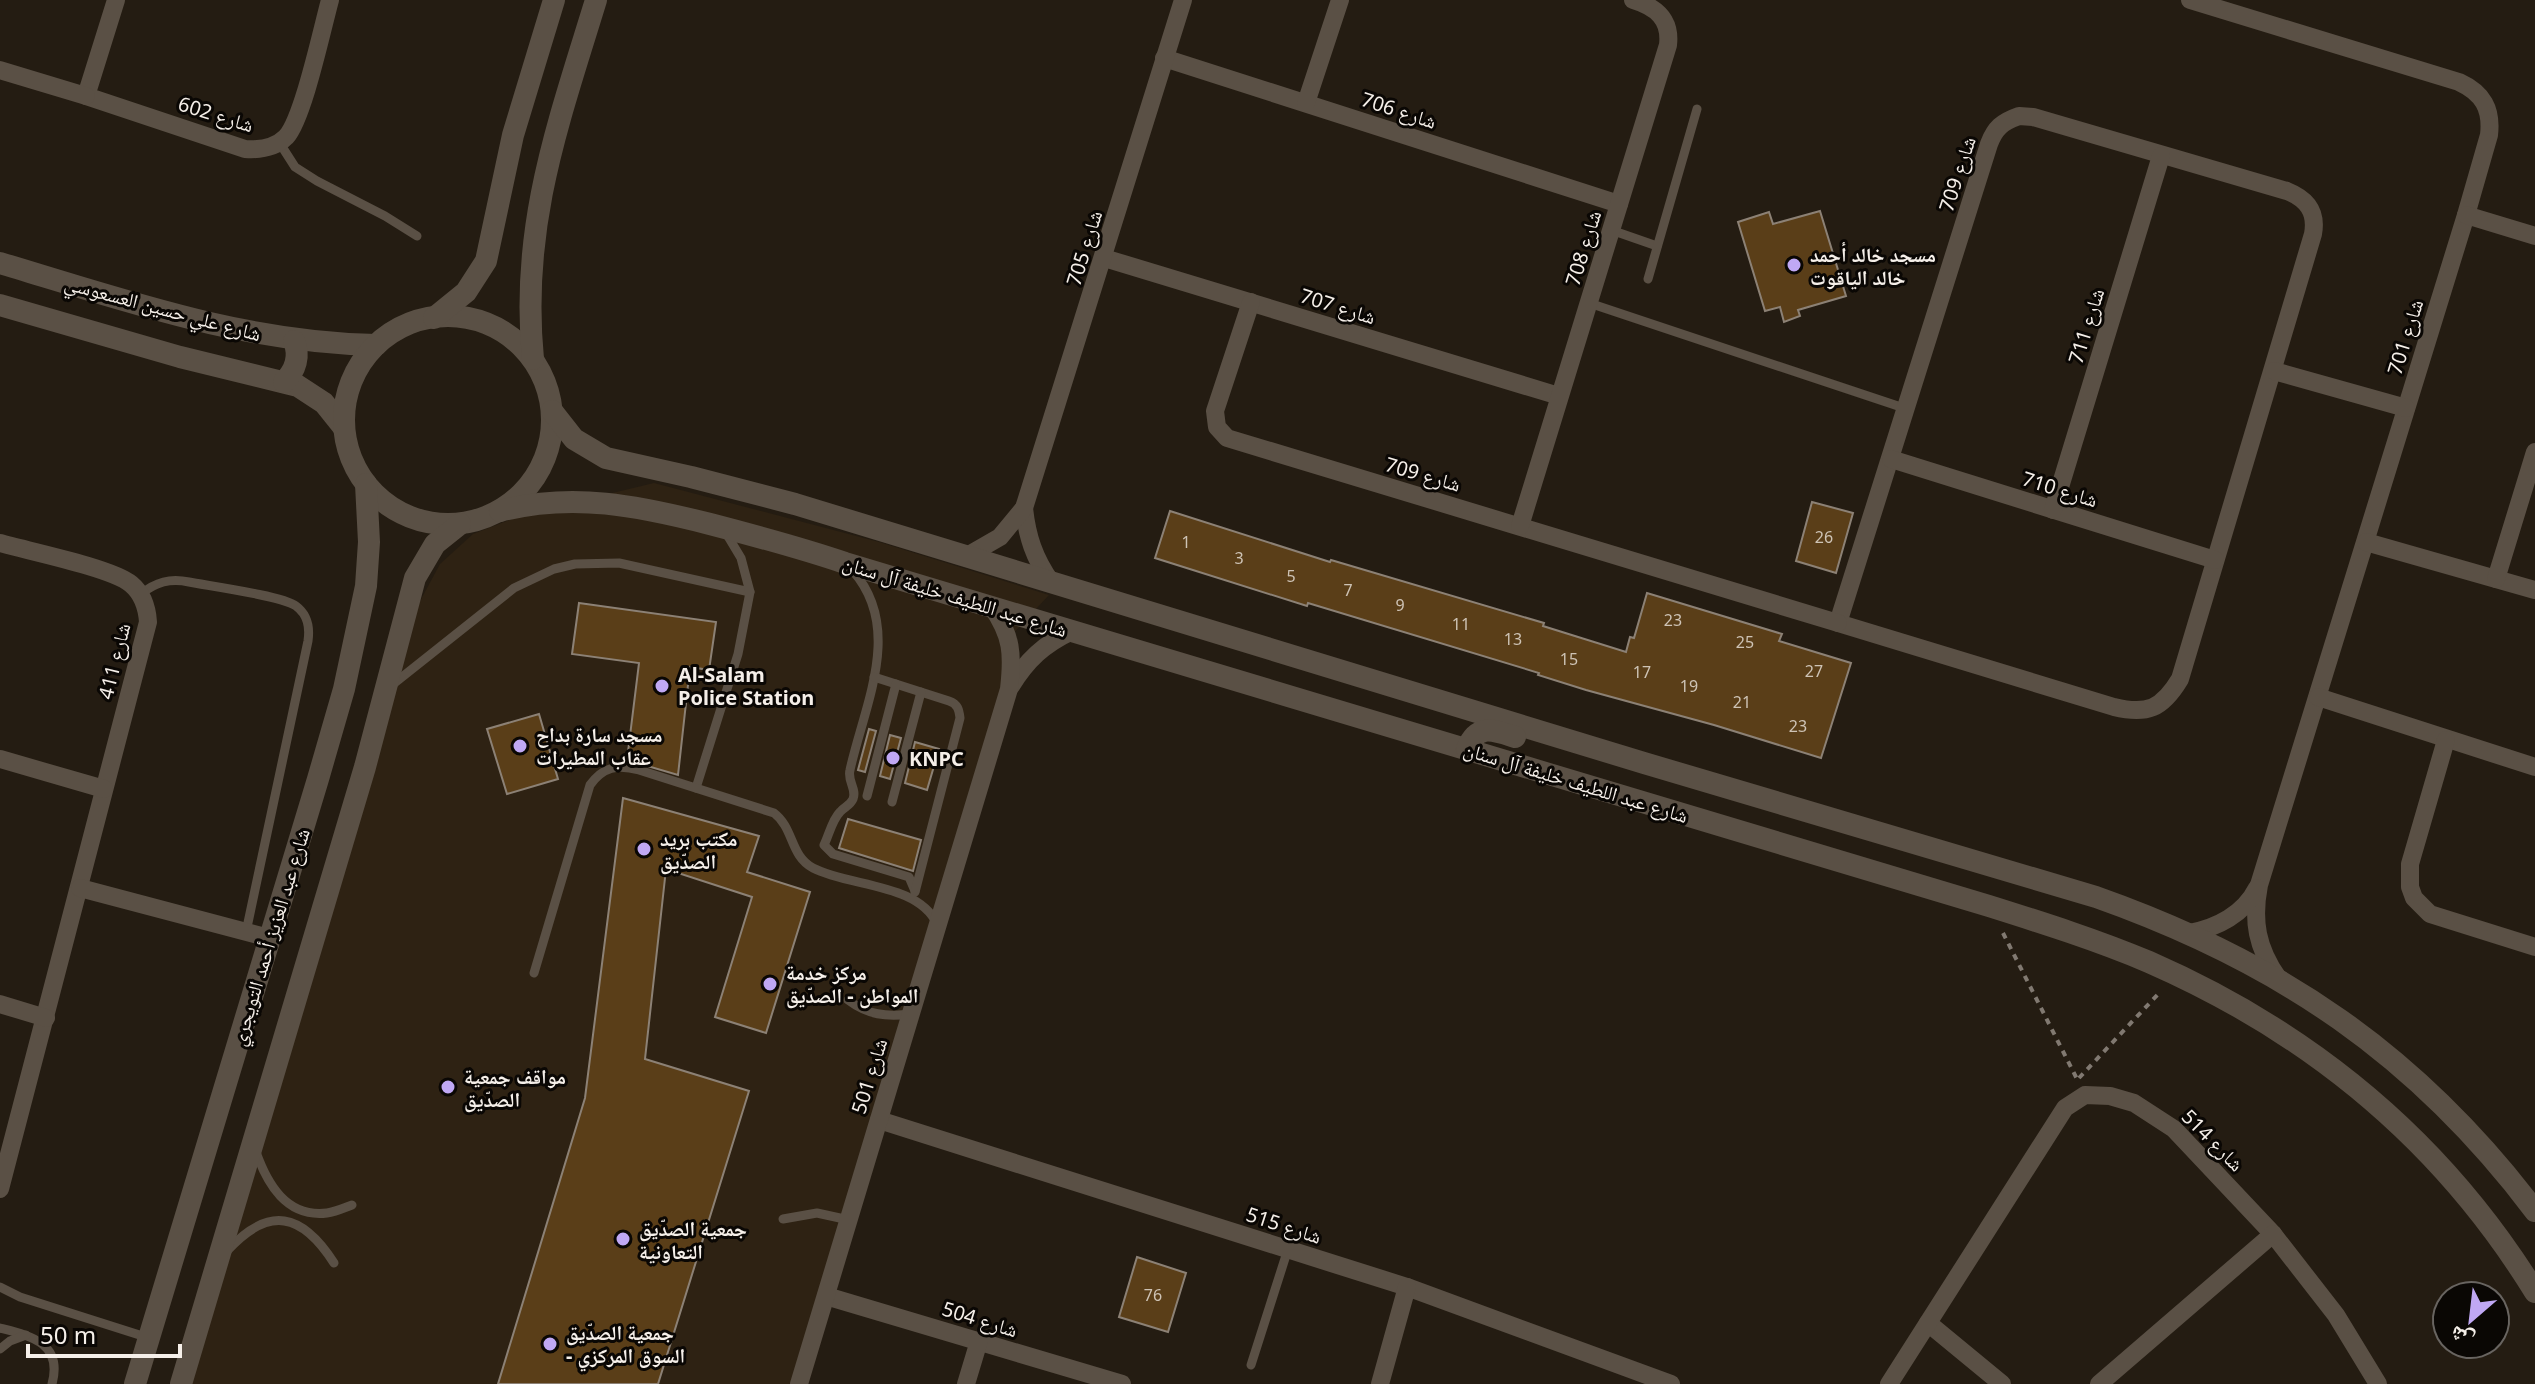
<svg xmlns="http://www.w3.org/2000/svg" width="2535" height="1384" font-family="'Noto Sans','Noto Naskh Arabic',sans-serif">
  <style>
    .built { fill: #2e2213 }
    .building { fill: #5a3e18; stroke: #8c8175; stroke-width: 2 }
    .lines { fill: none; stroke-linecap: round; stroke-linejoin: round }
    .path { stroke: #817971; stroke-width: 4; stroke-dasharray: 6 6; stroke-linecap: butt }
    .service { stroke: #5a5045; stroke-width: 9 }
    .minor { stroke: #5a5045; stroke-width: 18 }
    .tertiary { stroke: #5a5045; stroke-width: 22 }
    .poi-dot { fill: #c0a8f4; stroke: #0a0704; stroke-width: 3 }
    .labels { text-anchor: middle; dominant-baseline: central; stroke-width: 6; stroke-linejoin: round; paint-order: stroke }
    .number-label { font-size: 16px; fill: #cec3b5 }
    .street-label { font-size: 20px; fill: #f5efe9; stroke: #0a0704 }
    .poi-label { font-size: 20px; font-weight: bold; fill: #f5efe9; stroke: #0a0704; text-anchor: start }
  </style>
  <rect width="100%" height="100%" fill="#241c12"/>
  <polygon class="built" points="654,483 879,542 1049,595 1009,638 1013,658 798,1384 181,1384 419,603 440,564 473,534 525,514"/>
  <g class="building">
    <polygon points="1820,211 1846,296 1798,310 1800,316 1784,322 1780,307 1765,311 1738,222 1769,212 1773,224"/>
    <polygon points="1812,502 1853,513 1836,573 1796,561"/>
    <polygon points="1170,511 1330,562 1331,560 1544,623 1543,626 1626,652 1630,637 1634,638 1647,593 1782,634 1779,641 1851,663 1821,758 1714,725 1586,690 1538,675 1539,673 1308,603 1307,606 1155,558"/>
    <polygon points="579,603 716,622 709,670 690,667 678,775 627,760 639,663 572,654"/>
    <polygon points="539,714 558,779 507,794 487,729"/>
    <polygon points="869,729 876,731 865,772 858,770"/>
    <polygon points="890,735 901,738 890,779 880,776"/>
    <polygon points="915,742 939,749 927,790 905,783"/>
    <polygon points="623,798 759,836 747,872 810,892 766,1033 715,1017 752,897 666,869 645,1059 749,1091 658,1384 498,1384 585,1098"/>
    <polygon points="848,819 921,840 913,871 839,848"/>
    <polygon points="1137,1257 1186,1273 1168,1332 1119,1317"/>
  </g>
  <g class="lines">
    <g class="path">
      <polyline points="2003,933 2077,1079"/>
      <polyline points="2079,1078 2161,991"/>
    </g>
    <g class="service">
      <polyline points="279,142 295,167 317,181 385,216 417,236"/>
      <polyline points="1611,230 1657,246"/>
      <polyline points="1648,279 1697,109"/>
      <polyline points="1589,303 1907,409"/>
      <path d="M853 571C904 629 864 706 850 770 847 781 857 789 853 799 850 806 844 807 840 812 832 820 829 835 824 845L833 854 909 877 915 891"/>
      <path d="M141 594C156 582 170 578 189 582 210 586 283 596 296 606 308 615 310 627 308 641L246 932"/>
      <path d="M874 677 949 701C958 704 959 710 960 718L915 892"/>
      <polyline points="392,685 514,588 554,569 575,564 619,563 750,592"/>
      <polyline points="696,788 738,654 750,592 741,558 726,533"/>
      <polyline points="867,796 896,684"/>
      <polyline points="892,802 921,692"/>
      <path d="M534 973 590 785C603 767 617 764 639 770L774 813C794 828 790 856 813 868 850 887 918 883 937 924"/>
      <path d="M848 1000C868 1015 886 1017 911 1014"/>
      <path d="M256 1152C267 1183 286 1218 327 1213 335 1212 344 1208 352 1205"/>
      <polyline points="783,1219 817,1213 849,1220"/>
      <path d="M227 1251C269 1205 302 1213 334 1263"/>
      <polyline points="0,1287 20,1297 149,1338"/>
      <path d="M0 1328C31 1336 63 1343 52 1384"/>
      <polyline points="0,1349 10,1341 26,1335"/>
      <polyline points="1251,1365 1288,1249"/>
    </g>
    <g class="minor">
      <path d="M116 0 86 96 245 149C260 150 275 148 286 137 303 119 322 29 330 0"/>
      <path d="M2190 0 2459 82C2483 93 2492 109 2489 135L2466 215 2259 885C2252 921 2257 948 2278 978"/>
      <polyline points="1164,58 1619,204"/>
      <polyline points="0,70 86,96"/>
      <polyline points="1306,103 1340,0"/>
      <path d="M2019 116 2033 117 2287 191C2307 199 2317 212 2313 234L2180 679C2162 709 2147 715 2114 707L1838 623 1989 144C1995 128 2002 122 2019 116Z"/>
      <polyline points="2466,215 2535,236"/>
      <polyline points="1104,258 1559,396"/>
      <polyline points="1251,302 1215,411 1217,427 1227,438 1838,623"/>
      <polyline points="2274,371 2406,408"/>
      <polyline points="1891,459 2215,560"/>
      <path d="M1024 508C1027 536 1034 558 1051 582"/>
      <polyline points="2053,510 2161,156"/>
      <path d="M1520 526 1668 45C1671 19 1656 7 1633 0"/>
      <polyline points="2366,542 2535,590"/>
      <path d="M0 543C28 551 112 568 131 584 143 594 147 607 148 622L0 1189"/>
      <polyline points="967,556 1000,537 1024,508 1183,0"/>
      <polyline points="2496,579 2535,452"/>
      <path d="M1011 686C1027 660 1044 644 1072 631"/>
      <polyline points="2318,697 2535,767"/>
      <polyline points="2446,740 2410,864 2410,887 2414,898 2430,914 2535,947"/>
      <polyline points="0,759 104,789"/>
      <polyline points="80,888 269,938"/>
      <path d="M2189 933C2217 928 2244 914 2257 888"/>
      <polyline points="0,1004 46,1018"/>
      <polyline points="879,1120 1407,1287 1671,1384"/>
      <polyline points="826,1296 1122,1384"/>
      <polyline points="1928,1323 2002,1384"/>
      <path d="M799 1384 1009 689C1013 654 1012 636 992 607"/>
      <polyline points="966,1384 979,1341"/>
      <polyline points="1380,1384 1407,1287"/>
      <polyline points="1889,1384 2065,1108 2085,1095 2110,1096 2134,1103 2174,1129 2273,1234 2336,1315 2378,1384"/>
      <polyline points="2099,1384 2273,1234"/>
    </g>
    <g class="tertiary">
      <path d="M0 263C124 300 245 343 376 345"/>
      <polyline points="0,305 180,357 298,386 324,403 344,428"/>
      <circle cx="448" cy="420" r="104"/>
      <polyline points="434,318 466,292 486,261 513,135 554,0"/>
      <path d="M533 359C520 226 558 124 596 0"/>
      <path d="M284 382C296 370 300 356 294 341"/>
      <path d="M552 411 574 439 606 458 691 477 795 504 1644 763 2096 897C2280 962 2417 1055 2535 1211"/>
      <path d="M500 511C573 492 639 506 710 524 756 536 801 548 845 563L1989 906C2043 923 2097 940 2149 962 2311 1033 2442 1141 2535 1292"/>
      <path d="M1467 749C1477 723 1493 730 1515 737"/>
      <polyline points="135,1384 318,779 344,689 366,586 369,542 366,484"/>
      <polyline points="181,1384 365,767 415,578 435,544 460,524"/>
    </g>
  </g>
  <g class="poi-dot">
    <circle cx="1794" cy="265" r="8"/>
    <circle cx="662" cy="686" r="8"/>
    <circle cx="520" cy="746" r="8"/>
    <circle cx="893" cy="758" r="8"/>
    <circle cx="644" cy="849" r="8"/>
    <circle cx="770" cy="984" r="8"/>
    <circle cx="448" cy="1087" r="8"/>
    <circle cx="623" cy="1239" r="8"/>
    <circle cx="550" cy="1344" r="8"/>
  </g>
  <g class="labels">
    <g class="number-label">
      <text x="1824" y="537">26</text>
      <text x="1186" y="542">1</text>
      <text x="1239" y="558">3</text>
      <text x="1291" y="576">5</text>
      <text x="1348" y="590">7</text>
      <text x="1400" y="605">9</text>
      <text x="1673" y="620">23</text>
      <text x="1461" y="624">11</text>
      <text x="1513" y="639">13</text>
      <text x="1745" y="642">25</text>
      <text x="1569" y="659">15</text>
      <text x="1814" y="671">27</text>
      <text x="1642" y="672">17</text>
      <text x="1689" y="686">19</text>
      <text x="1742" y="702">21</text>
      <text x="1798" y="726">23</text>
      <text x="1153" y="1295">76</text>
    </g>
    <g class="street-label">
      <text transform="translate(1399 110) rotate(18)">شارع 706</text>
      <text transform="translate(216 114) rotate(17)">شارع 602</text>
      <text transform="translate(1957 174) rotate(-72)">شارع 709</text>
      <text transform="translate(1084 248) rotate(-73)">شارع 705</text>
      <text transform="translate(1583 248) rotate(-73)">شارع 708</text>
      <text transform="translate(1338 306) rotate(17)">شارع 707</text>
      <text transform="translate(163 308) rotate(15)">شارع علي حسين العسعوسي</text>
      <text transform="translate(2086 326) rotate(-73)">شارع 711</text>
      <text transform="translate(2405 337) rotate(-73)">شارع 701</text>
      <text transform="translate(1423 474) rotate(16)">شارع 709</text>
      <text transform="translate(2060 489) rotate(17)">شارع 710</text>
      <text transform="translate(955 596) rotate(17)">شارع عبد اللطيف خليفة آل سنان</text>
      <text transform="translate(114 661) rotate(-76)">شارع 411</text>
      <text transform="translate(1576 782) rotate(17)">شارع عبد اللطيف خليفة آل سنان</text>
      <text transform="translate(270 937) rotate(-73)">شارع عبد العزيز أحمد التويجري</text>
      <text transform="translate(869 1076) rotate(-73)">شارع 501</text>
      <text transform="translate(2213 1140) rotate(45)">شارع 514</text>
      <text transform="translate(1284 1225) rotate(18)">شارع 515</text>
      <text transform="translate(980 1319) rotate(17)">شارع 504</text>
    </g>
    <g class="poi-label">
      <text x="1810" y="254">مسجد خالد أحمد<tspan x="1810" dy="23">خالد الياقوت</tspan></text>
      <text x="678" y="674">Al-Salam<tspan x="678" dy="23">Police Station</tspan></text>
      <text x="536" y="734">مسجد سارة بداح<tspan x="536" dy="23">عقاب المطيرات</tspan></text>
      <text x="909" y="758">KNPC</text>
      <text x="660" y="838">مكتب بريد<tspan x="660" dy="23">الصدّيق</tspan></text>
      <text x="786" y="972">مركز خدمة<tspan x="786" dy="23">المواطن - الصدّيق</tspan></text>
      <text x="464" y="1076">مواقف جمعية<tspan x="464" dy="23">الصدّيق</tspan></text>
      <text x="639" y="1228">جمعية الصدّيق<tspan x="639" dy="23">التعاونية</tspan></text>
      <text x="566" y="1332">جمعية الصدّيق<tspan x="566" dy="23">- السوق المركزي</tspan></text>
    </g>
  </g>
  <g transform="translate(2471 1320) rotate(208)"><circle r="38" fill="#0a0704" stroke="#686460" stroke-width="2"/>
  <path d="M0-6L14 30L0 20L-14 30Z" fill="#c0a8f4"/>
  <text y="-12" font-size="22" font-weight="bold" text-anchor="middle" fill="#f5efe9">ش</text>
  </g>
  <path d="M28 1344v12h152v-12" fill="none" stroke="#f5efe9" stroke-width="4"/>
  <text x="40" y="1344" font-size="24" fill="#f5efe9" stroke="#0a0704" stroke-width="6" paint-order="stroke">50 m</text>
</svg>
